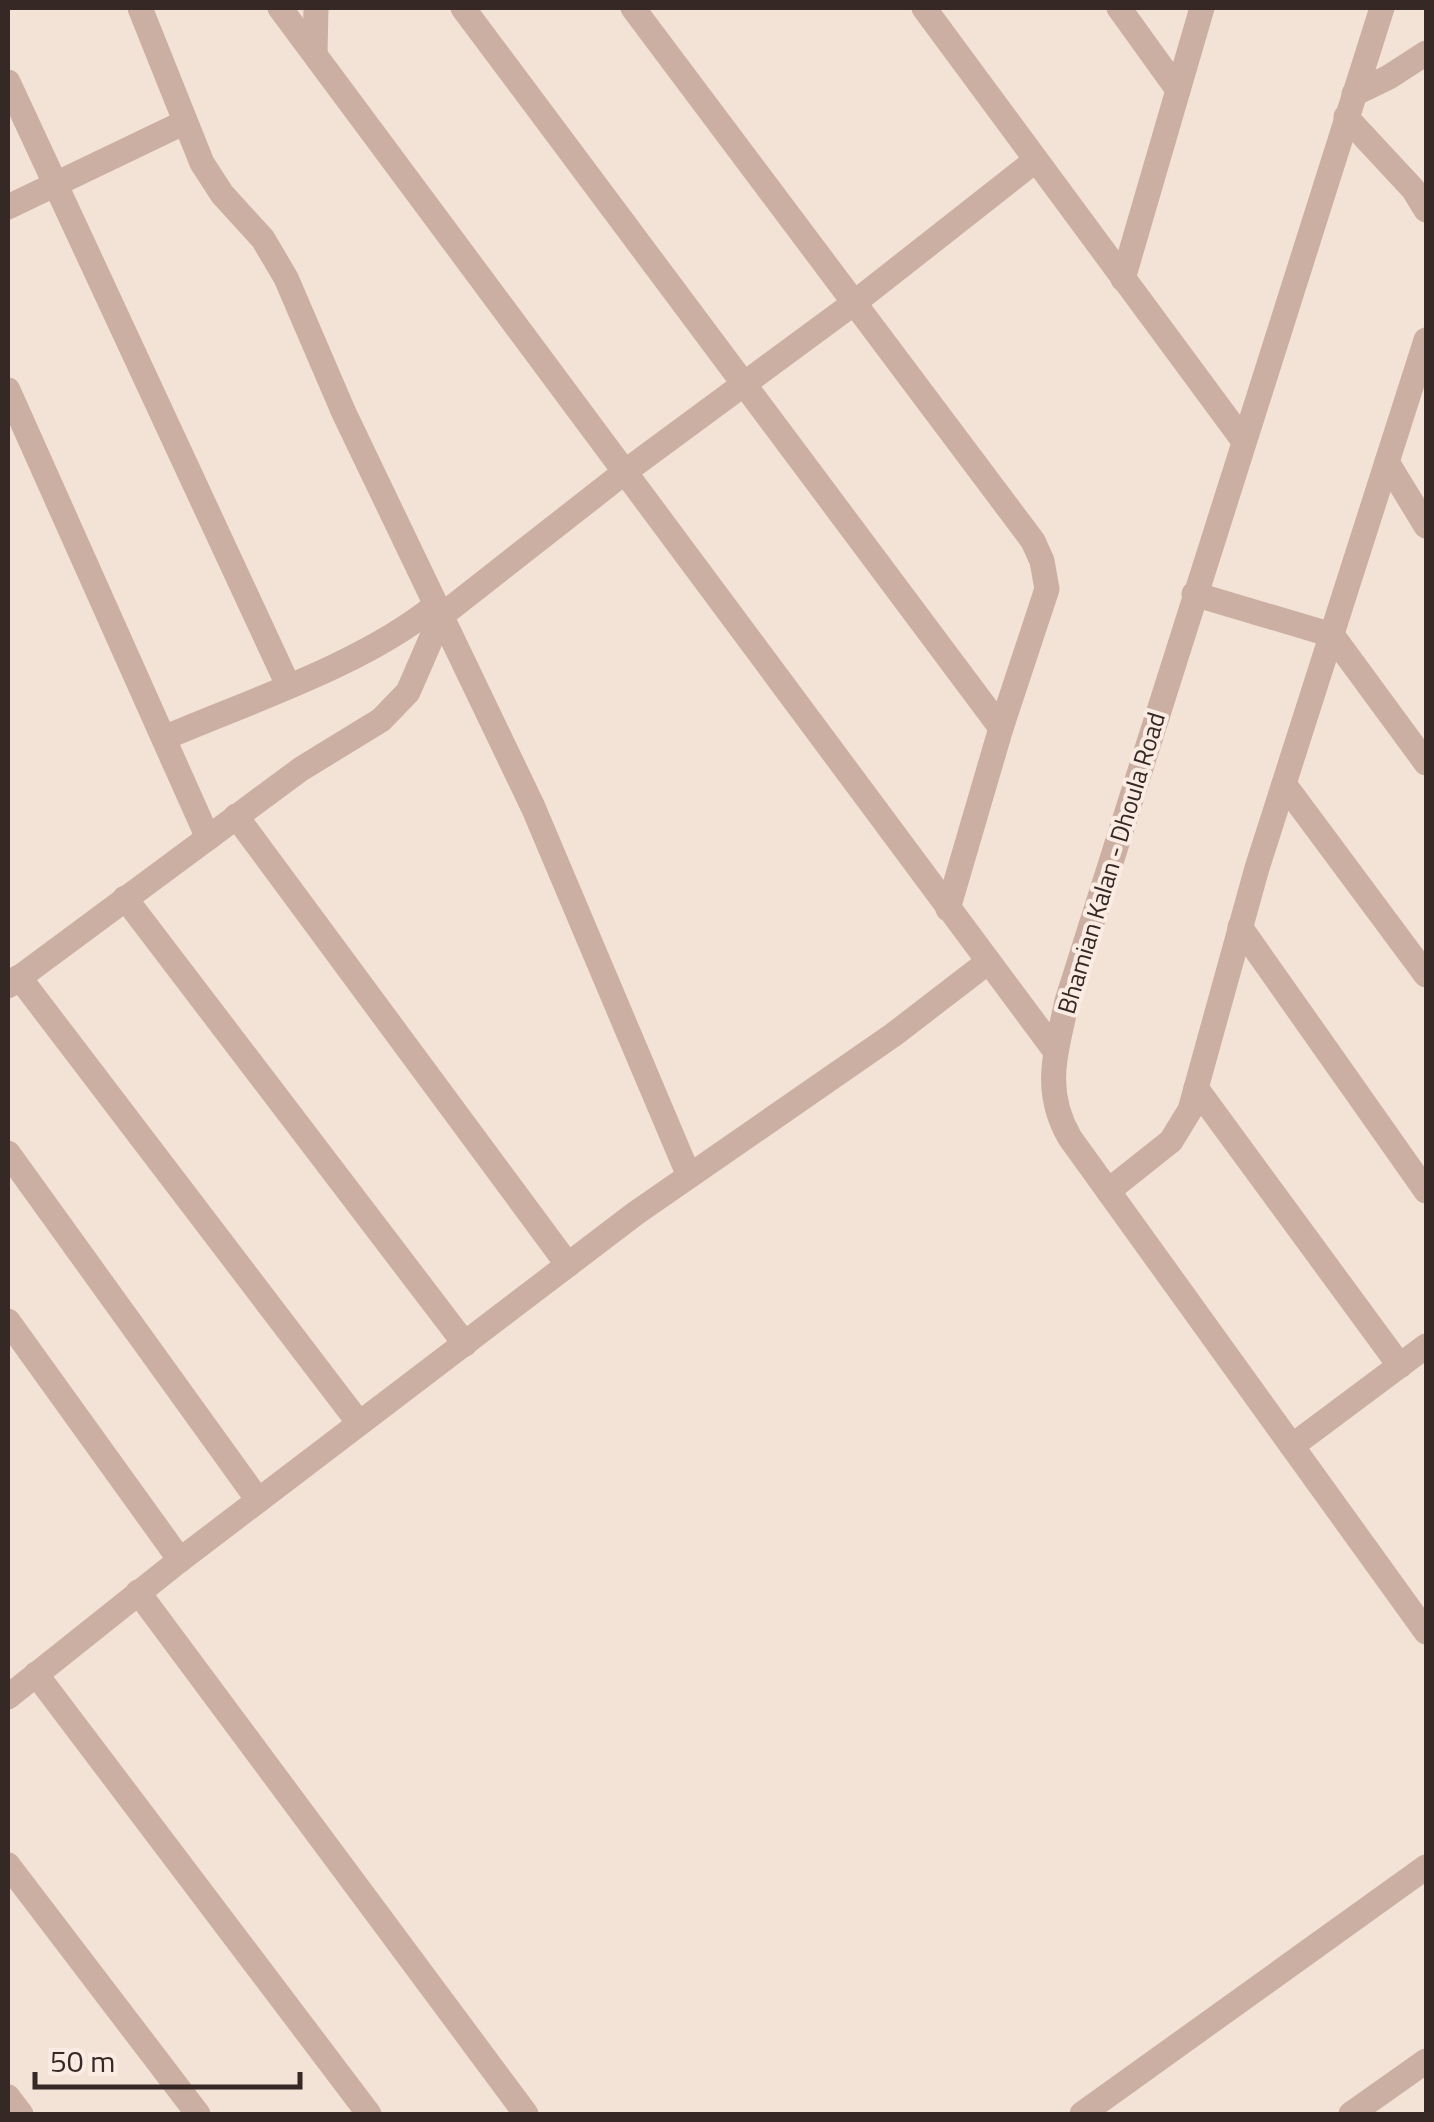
<svg xmlns="http://www.w3.org/2000/svg" width="1434" height="2122" font-family="'Titillium Web',sans-serif">
  <style>
    .lines { fill: none; stroke-linecap: round; stroke-linejoin: round }
    .minor { stroke: #cbafa2; stroke-width: 25 }
    .labels { text-anchor: middle; dominant-baseline: central; stroke-width: 8; stroke-linejoin: round; paint-order: stroke }
    .street-label { font-size: 25px; fill: #352825; stroke: #faece3 }
  </style>
  <rect width="100%" height="100%" fill="#f3e2d6"/>
  <g class="lines">
    <g class="minor">
      <polyline points="140,8 202,163 222,194 263,239 286,278 344,413 533,807 689,1176"/>
      <polyline points="280,8 1056,1052"/>
      <polyline points="463,8 1001,728"/>
      <polyline points="633,8 1033,541 1042,561 1047,589 1001,728 948,909"/>
      <polyline points="924,8 1243,440"/>
      <polyline points="1119,8 1178,90"/>
      <path d="M1382 8 1067 1001C1056 1053 1042 1090 1070 1138L1426 1632"/>
      <polyline points="315,54 316,8"/>
      <polyline points="8,82 288,685"/>
      <polyline points="1354,94 1389,77 1426,53"/>
      <polyline points="1346,117 1413,189 1426,210"/>
      <polyline points="8,207 185,122"/>
      <polyline points="1123,279 1202,8"/>
      <polyline points="8,390 208,838"/>
      <polyline points="1387,462 1426,526"/>
      <polyline points="1194,594 1332,635 1426,763"/>
      <path d="M164 738C250 701 364 664 436 605"/>
      <polyline points="1284,784 1426,975"/>
      <polyline points="236,816 568,1265"/>
      <polyline points="125,898 465,1344"/>
      <polyline points="1240,927 1426,1191"/>
      <polyline points="19,977 359,1423"/>
      <polyline points="8,986 301,769 381,720 408,692 441,616 626,471 854,303 1036,160"/>
      <polyline points="1196,1088 1400,1366"/>
      <polyline points="8,1153 258,1500"/>
      <polyline points="1108,1191 1171,1141 1190,1110 1257,868 1426,340"/>
      <polyline points="8,1321 180,1560"/>
      <polyline points="1292,1446 1426,1346"/>
      <polyline points="138,1592 526,2114"/>
      <polyline points="36,1674 369,2114"/>
      <polyline points="8,1697 180,1560 636,1213 893,1035 988,962"/>
      <polyline points="8,1865 198,2114"/>
      <polyline points="8,2097 21,2114"/>
      <polyline points="1082,2114 1426,1867"/>
      <polyline points="1351,2114 1426,2061"/>
    </g>
  </g>
  <g class="labels">
    <g class="street-label">
      <text transform="translate(1111 863) rotate(-73)">Bhamian Kalan - Dhoula Road</text>
    </g>
  </g>
  <rect width="1434" height="2122" fill="none" stroke="#352825" stroke-width="20"/>
  <path d="M35 2072v15h265v-15" fill="none" stroke="#352825" stroke-width="5"/>
  <text x="50" y="2072" font-size="30" fill="#352825" stroke="#faece3" stroke-width="8" paint-order="stroke">50 m</text>
</svg>
